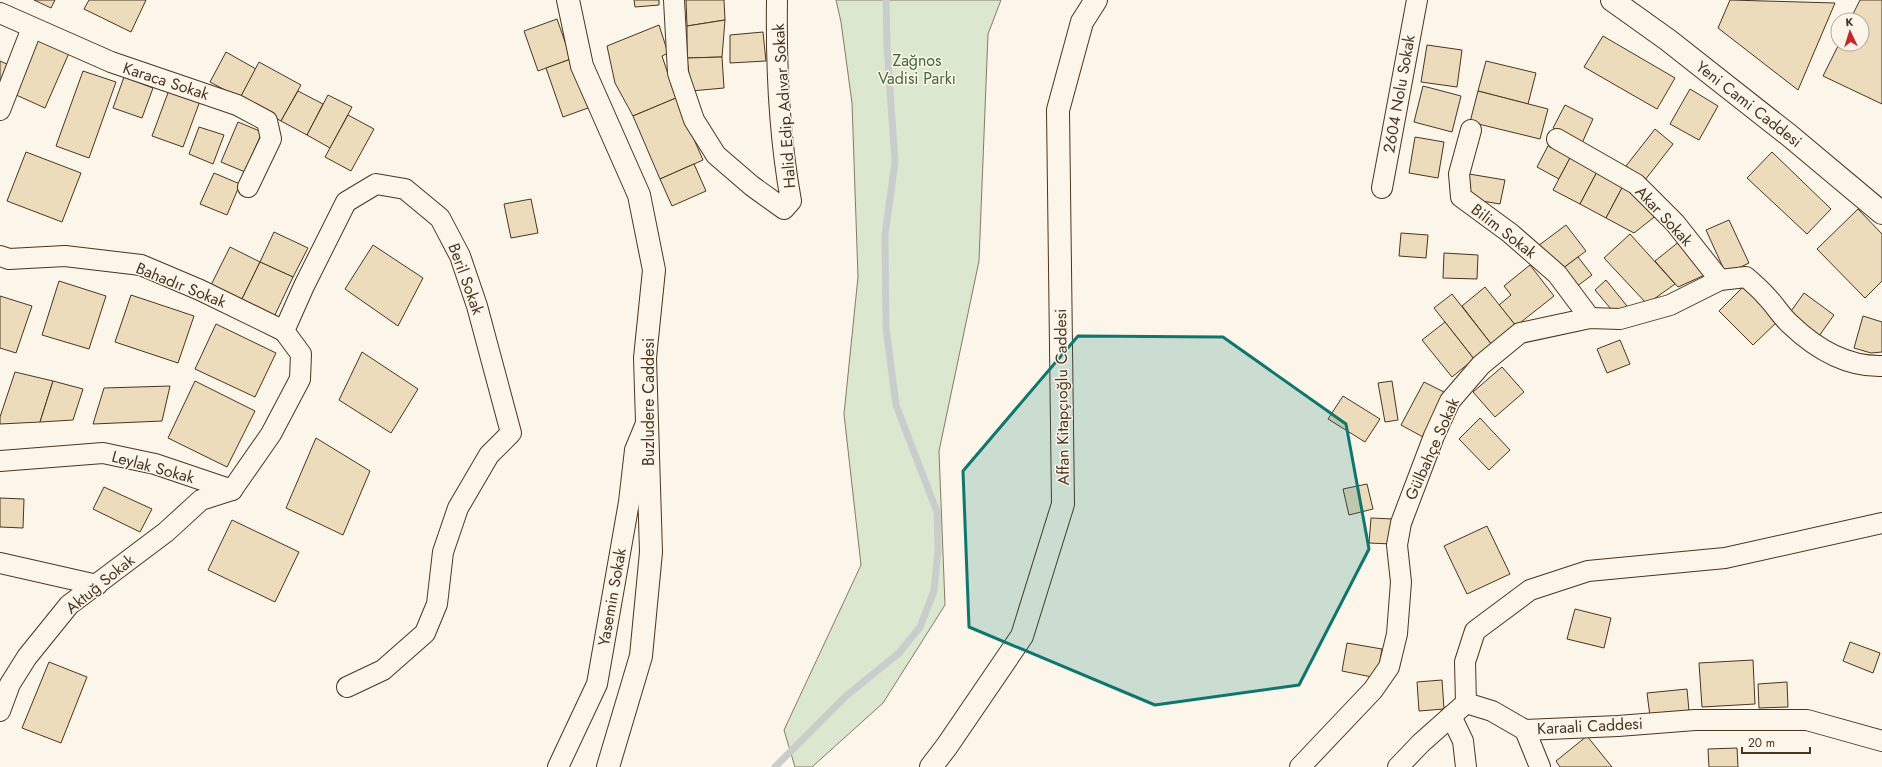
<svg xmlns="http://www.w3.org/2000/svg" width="1882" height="767" font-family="Jost,sans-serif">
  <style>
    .green { fill: #dce7d0; stroke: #887966 }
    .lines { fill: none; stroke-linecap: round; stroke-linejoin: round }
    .stream { stroke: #c9cecd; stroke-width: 7 }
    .building { fill: #ecdcbc; stroke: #4a3520 }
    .street-casing { stroke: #4a3520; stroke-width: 22 }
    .secondary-casing { stroke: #4a3520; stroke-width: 24 }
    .street { stroke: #fbf6e9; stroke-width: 20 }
    .secondary { stroke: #fbf6e9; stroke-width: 22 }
    .marked { fill: #0f766e; fill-opacity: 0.2; stroke: #0f766e; stroke-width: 3; stroke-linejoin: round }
    .labels { text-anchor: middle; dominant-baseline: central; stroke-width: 3; stroke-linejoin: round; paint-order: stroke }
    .park-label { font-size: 16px; fill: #436837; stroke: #fbf6e9 }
    .street-label { font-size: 16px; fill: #4a3520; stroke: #fbf6e9 }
  </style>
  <rect width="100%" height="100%" fill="#fbf6e9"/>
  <polygon class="green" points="836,0 1001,0 988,34 979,261 939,451 945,605 883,703 812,767 795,767 784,730 861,565 844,414 858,277 852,103 841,22"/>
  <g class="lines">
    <polyline class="stream" points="775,767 846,696 899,653 920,627 934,591 938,550 937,512 896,405 886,328 885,235 895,162 887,47 886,0"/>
  </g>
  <g class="building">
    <polygon points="34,0 55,0 51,8"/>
    <polygon points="89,0 146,0 131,32 84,9"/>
    <polygon points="634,0 659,0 659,5 635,7"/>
    <polygon points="686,0 724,0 725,20 687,26"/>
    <polygon points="1730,0 1835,3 1798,90 1718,28"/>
    <polygon points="1860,0 1882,0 1882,104 1823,76 1839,44 1862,44 1862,20 1850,20"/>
    <polygon points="557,19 571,59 538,71 524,31"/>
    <polygon points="725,20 722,57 687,58 687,26"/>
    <polygon points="659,25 668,53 662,56 676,98 633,116 615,83 607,46"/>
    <polygon points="763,32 766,61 730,63 730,35"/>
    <polygon points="1603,36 1675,78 1657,109 1584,67"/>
    <polygon points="38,39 69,53 45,108 14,94"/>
    <polygon points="1427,45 1462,50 1457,87 1421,82"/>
    <polygon points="226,52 256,69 240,98 210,82"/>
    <polygon points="722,57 724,88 691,91 687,58"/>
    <polygon points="571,59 588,108 563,117 546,68"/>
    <polygon points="0,61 9,65 0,84"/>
    <polygon points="1486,61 1536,73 1528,104 1478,91"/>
    <polygon points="259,62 301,85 281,121 240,98"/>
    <polygon points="83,71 116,82 89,158 56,146"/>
    <polygon points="124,77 153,88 142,118 113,108"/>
    <polygon points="1423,86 1461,96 1452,132 1414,122"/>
    <polygon points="1690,89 1718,106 1699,140 1670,124"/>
    <polygon points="169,90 200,101 183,147 152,136"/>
    <polygon points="298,91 323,104 307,135 281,121"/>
    <polygon points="1478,91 1548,109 1540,139 1470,122"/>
    <polygon points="328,95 352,107 330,148 307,135"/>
    <polygon points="676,98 703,160 660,179 633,116"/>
    <polygon points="1565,105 1593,119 1582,143 1553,128"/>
    <polygon points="348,115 374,129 351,171 325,157"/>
    <polygon points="238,122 262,132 245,172 221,162"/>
    <polygon points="199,127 224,135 213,164 189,154"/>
    <polygon points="1655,129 1673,144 1645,180 1626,166"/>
    <polygon points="1415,137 1444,142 1438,178 1409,173"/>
    <polygon points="1549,144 1571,156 1559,179 1537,167"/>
    <polygon points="26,152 81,173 62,222 7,201"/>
    <polygon points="1772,152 1831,209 1807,234 1747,178"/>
    <polygon points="1571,156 1598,170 1580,204 1553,190"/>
    <polygon points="694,164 706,191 672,206 660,179"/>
    <polygon points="1598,170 1624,184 1606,218 1580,204"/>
    <polygon points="214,173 240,184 227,215 200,204"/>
    <polygon points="1469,174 1505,180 1500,204 1464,198"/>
    <polygon points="1624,184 1658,214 1634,233 1606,218"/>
    <polygon points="531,199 538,233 511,238 504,204"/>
    <polygon points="1858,209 1882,234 1882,281 1865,298 1817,249"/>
    <polygon points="1729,220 1749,263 1726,274 1706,230"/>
    <polygon points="1566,225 1586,251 1558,272 1538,246"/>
    <polygon points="274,232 308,248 293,277 260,262"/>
    <polygon points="1401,233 1428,235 1426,258 1399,256"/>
    <polygon points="1630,234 1675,284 1647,304 1604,258"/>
    <polygon points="1680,241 1707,274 1678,287 1655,261"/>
    <polygon points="373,245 423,278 398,326 345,289"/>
    <polygon points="230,247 260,262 241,301 210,287"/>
    <polygon points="1444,253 1478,255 1477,279 1443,278"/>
    <polygon points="1578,257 1592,275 1572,290 1558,272"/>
    <polygon points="260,262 293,277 274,317 241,301"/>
    <polygon points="1530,265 1554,296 1516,326 1499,305 1511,295 1504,286"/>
    <polygon points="1606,280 1627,306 1616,315 1595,290"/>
    <polygon points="59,281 106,296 89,349 42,335"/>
    <polygon points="1485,287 1516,326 1492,345 1462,306"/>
    <polygon points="1743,287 1778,321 1753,345 1719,311"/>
    <polygon points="1804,293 1834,315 1819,336 1789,314"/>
    <polygon points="1452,294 1492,345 1474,359 1434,308"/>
    <polygon points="131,295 194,316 178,363 115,342"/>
    <polygon points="0,296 32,306 16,353 0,348"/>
    <polygon points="1863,316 1882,322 1882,352 1871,353 1854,348"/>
    <polygon points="1445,322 1474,359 1452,377 1422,340"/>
    <polygon points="216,324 276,353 255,397 195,369"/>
    <polygon points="1620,340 1630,364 1607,373 1597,349"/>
    <polygon points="362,352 418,389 391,433 339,400"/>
    <polygon points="1502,367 1524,392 1495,417 1473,392"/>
    <polygon points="15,372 53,381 40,422 0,424 0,417"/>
    <polygon points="53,381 83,389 73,420 40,422"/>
    <polygon points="195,381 255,411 227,467 168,438"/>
    <polygon points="1392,381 1398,420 1385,422 1378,383"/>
    <polygon points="1424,382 1446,393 1423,437 1401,425"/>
    <polygon points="170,386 162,421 93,424 104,388"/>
    <polygon points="1343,396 1380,419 1365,442 1328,419"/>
    <polygon points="1480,418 1510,450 1489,470 1459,439"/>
    <polygon points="316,438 370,471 343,535 286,508"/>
    <polygon points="1367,484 1373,509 1349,515 1343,489"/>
    <polygon points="104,487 152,509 140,532 93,509"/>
    <polygon points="0,498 24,499 23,528 0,527"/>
    <polygon points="1371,518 1393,519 1392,544 1369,543"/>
    <polygon points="232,520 299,552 275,602 208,570"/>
    <polygon points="1487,526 1510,574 1467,594 1444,546"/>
    <polygon points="1575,609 1611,618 1604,648 1567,639"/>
    <polygon points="1850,642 1880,653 1873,673 1843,661"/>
    <polygon points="1347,643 1382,649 1377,678 1342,671"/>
    <polygon points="1753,660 1755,704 1702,707 1699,663"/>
    <polygon points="49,662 87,677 61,743 22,728"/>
    <polygon points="1442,680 1444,709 1419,711 1417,682"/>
    <polygon points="1787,682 1788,707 1759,708 1758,684"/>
    <polygon points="1687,689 1689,711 1650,716 1647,693"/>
    <polygon points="1587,736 1612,767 1560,767 1556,761"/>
    <polygon points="1737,748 1738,767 1709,767 1708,749"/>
  </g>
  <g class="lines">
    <g class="street-casing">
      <g id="street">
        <path d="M674 0 678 73 694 120 716 155 752 186 784 209 791 201C779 135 776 66 777 0"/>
        <polyline points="0,13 111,62 237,105 267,121 271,139 248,187"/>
        <polyline points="0,110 32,28"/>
        <polyline points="1471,130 1459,174 1461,197 1510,233 1557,274 1590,318"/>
        <polyline points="1557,139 1636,184 1675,223 1720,280"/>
        <polyline points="1382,188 1417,0"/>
        <polyline points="0,256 9,259 65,256 141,265 200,290 284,331"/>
        <polyline points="0,461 103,453 155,464 232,490"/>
        <polyline points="232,490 271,434 300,379 301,354 284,331 304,286 346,202 376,184 405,189 440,218 460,256 477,306 511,433 489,455 458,508 443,552 437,604 425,633 383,670 347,687"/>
        <polyline points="1882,523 1725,558 1588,571 1530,590 1475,631 1465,662 1466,703 1492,711 1525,730 1618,726 1695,720 1807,720 1882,741"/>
        <polyline points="0,563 97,585"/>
        <polyline points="0,711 10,684 27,657 69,605 166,532 201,500 232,490"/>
        <polyline points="1451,716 1463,741 1466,767"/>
        <polyline points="1525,730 1540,767"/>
        <polyline points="558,767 597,684 629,502 635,450 647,421"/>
        <path d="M1300 767 1373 690 1389 667 1397 634 1401 582 1397 545 1401 523 1434 436 1450 401 1481 365 1520 333 1590 318 1620 319 1670 305 1720 280 1746 277C1753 283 1760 289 1766 296 1775 305 1781 316 1790 324 1815 348 1847 367 1882 366"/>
        <polyline points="1398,767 1421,743 1466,703"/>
      </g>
    </g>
    <g class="secondary-casing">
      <g id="secondary">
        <polyline points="568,0 582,66 639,195 654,270 645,358 651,552 641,656 608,767"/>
        <polyline points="1612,0 1668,40 1790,136 1882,213"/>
        <polyline points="931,767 947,746 1022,636 1063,504 1058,110 1082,22 1096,0"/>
      </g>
    </g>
    <use href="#street" class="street"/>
    <use href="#secondary" class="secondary"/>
  </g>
  <path class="marked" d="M1078 336 1223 337 1346 424 1369 549 1299 685 1155 705 969 627 963 471Z"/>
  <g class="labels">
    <g class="park-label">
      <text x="917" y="60">Zağnos<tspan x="917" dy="18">Vadisi Parkı</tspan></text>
    </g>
    <g class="street-label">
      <text transform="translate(166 81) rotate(18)">Karaca Sokak</text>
      <text transform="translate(1399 94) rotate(-80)">2604 Nolu Sokak</text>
      <text transform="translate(1749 104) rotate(38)">Yeni Cami Caddesi</text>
      <text transform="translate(784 106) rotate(-94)">Halid Edip Adıvar Sokak</text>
      <text transform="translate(1664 216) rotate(47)">Akar Sokak</text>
      <text transform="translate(1504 231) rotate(38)">Bilim Sokak</text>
      <text transform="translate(466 279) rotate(70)">Beril Sokak</text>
      <text transform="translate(181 285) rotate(22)">Bahadır Sokak</text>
      <text transform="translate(1062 397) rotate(-91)">Affan Kitapçıoğlu Caddesi</text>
      <text transform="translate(648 402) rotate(-90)">Buzludere Caddesi</text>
      <text transform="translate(1432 449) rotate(-66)">Gülbahçe Sokak</text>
      <text transform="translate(153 467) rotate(15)">Leylak Sokak</text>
      <text transform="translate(100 584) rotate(-39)">Aktuğ Sokak</text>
      <text transform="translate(612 597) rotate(-80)">Yasemin Sokak</text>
      <text transform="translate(1590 726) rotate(-3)">Karaali Caddesi</text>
    </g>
  </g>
  <g transform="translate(1850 32) rotate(356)"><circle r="19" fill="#fbf6e9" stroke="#b4a999"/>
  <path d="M0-3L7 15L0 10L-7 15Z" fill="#c62828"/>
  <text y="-6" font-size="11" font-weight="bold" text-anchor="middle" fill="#4a3520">K</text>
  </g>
  <path d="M1742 747v6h68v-6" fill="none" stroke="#4a3520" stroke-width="2"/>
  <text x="1748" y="747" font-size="12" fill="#4a3520" stroke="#fbf6e9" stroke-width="3" paint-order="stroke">20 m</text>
</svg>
